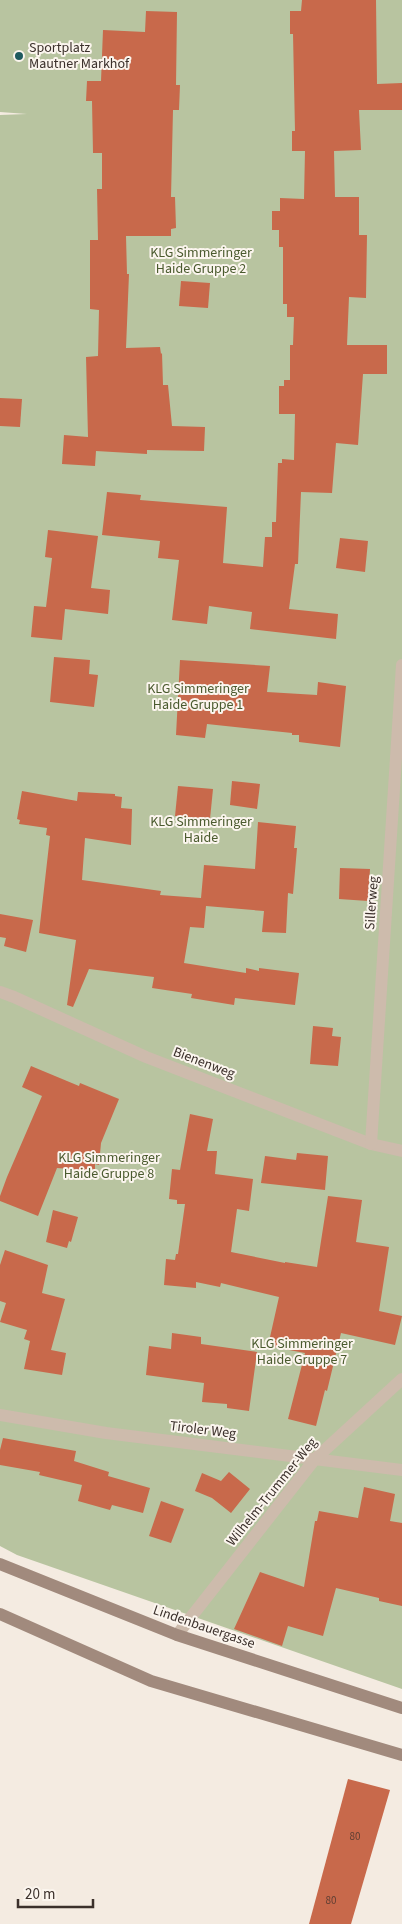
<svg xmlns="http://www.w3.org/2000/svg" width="402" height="1924" font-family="'Source Sans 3',sans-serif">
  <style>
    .green { fill: #b8c4a0 }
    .building { fill: #c8694b }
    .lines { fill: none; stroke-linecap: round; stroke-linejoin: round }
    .street { stroke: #cdbbac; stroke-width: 12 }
    .secondary { stroke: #a18a7d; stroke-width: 12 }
    .poi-dot { fill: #1f5a5e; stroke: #fbf5ee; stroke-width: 2 }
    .labels { text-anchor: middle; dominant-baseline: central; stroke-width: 4; stroke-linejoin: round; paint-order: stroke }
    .number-label { font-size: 11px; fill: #5e3e33 }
    .poi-label { font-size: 14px; fill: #3b302b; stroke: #fbf5ee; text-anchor: start }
    .park-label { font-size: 14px; fill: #4a5a2e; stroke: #fbf5ee }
    .street-label { font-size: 14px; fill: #3b302b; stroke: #fbf5ee }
  </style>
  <rect width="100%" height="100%" fill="#f4ebe1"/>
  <polygon class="green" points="0,0 402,0 402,1689 17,1555 0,1546 0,115 27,114 0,112"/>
  <g class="building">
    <polygon points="302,0 376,0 377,84 402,83 402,110 359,110 361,150 334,151 335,197 359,197 359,235 367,235 366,298 349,297 347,345 387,345 387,374 363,374 358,445 336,443 332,493 301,492 298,564 295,564 289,609 338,614 336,639 250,629 252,612 209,606 207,624 172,620 179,560 158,558 160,541 102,535 107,492 141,495 140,500 227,507 223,563 263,567 265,537 272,537 272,522 276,522 278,463 282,463 282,459 294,460 295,414 279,414 279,386 284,386 284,380 290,380 290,345 293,345 294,317 287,317 287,304 283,304 283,247 279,247 279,230 272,230 272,211 280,211 280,198 304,199 305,151 292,151 292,131 295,131 293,34 290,34 290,11 301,11"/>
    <polygon points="146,11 177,12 176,85 180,85 179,110 173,110 171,197 175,197 176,228 171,229 171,236 126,236 127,274 129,274 126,348 160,347 161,354 162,353 163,385 168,385 172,426 205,427 204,451 147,450 147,454 96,451 95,466 62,464 64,435 88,437 86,357 98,356 99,310 90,309 90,240 98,240 97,189 102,189 102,153 93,153 92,101 86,101 87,81 101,81 103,30 145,32"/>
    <polygon points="181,281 210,283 208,308 179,306"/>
    <polygon points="0,398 22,399 20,427 0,426"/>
    <polygon points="48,530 98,536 91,588 110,590 108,614 65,609 62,640 31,637 34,606 46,607 52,558 45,557"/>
    <polygon points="340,538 368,541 365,572 336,568"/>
    <polygon points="54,657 90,660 89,674 98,675 94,707 50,702"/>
    <polygon points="180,660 270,666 267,692 317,695 318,682 346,686 340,747 299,742 299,735 292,735 292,733 207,724 205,738 176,735"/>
    <polygon points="232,781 260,784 257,809 230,805"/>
    <polygon points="178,786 213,789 210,819 175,816"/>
    <polygon points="22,791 77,801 78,792 115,794 115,796 122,797 121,808 132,809 131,845 85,838 82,880 161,891 160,895 201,898 204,865 255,869 258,822 296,826 294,848 297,848 293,894 288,893 286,933 262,932 264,911 206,906 204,928 190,927 184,963 246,973 246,968 259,971 259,968 299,973 295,1005 235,998 234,1005 191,998 192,994 152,988 154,977 89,969 73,1007 67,1005 76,940 39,933 50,836 46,835 47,828 19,824 20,820 17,819"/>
    <polygon points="340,868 370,869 368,901 339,899"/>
    <polygon points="0,914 33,920 26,952 4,946 6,938 0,937"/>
    <polygon points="313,1026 333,1028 332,1036 341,1037 338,1066 310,1064"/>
    <polygon points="31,1066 79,1086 80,1083 119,1099 101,1143 99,1165 95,1164 95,1169 83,1170 57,1168 38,1216 0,1201 0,1196 7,1177 42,1096 22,1087"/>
    <polygon points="190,1114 213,1119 207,1151 217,1151 215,1174 253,1179 249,1211 237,1209 231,1252 285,1263 285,1262 317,1267 328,1196 362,1200 356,1242 389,1247 379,1311 402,1316 395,1345 341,1333 327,1391 325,1390 316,1426 288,1419 305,1353 268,1346 279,1297 221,1283 220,1287 196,1282 196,1288 164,1285 166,1259 175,1260 176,1254 178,1254 185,1204 177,1204 177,1200 169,1199 172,1169 180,1170"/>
    <polygon points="297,1153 328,1156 325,1190 261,1183 265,1156 296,1160"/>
    <polygon points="53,1210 78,1217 71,1242 69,1241 67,1248 46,1242"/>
    <polygon points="5,1250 48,1265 42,1293 65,1299 51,1350 66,1353 62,1375 24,1369 30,1341 24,1339 27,1330 0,1322 6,1303 0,1301 0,1265"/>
    <polygon points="172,1333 201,1337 201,1344 257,1352 249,1411 227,1408 227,1404 202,1402 204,1383 146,1375 149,1346 171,1349"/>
    <polygon points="3,1438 76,1451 74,1461 109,1472 108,1476 150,1488 143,1513 112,1505 110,1510 78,1501 82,1485 39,1475 40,1472 0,1465 0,1450"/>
    <polygon points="229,1472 250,1489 231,1513 212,1498 195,1491 202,1473 221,1481"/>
    <polygon points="364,1487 395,1494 390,1521 402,1523 402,1606 379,1601 379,1598 336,1588 323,1636 288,1626 282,1646 234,1629 260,1572 304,1587 315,1521 317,1521 319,1511 358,1518"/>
    <polygon points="161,1501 184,1509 171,1543 149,1536"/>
    <polygon points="348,1779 390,1790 351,1924 309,1924"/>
  </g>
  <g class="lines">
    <g class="street">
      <polyline points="0,992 14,997 146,1057 371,1144 402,1151"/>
      <polyline points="371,1144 402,665"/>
      <polyline points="0,1415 106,1433 402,1470"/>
      <polyline points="177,1635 315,1459 402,1379"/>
    </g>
    <g class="secondary">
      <polyline points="0,1564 177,1635 402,1708"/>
      <polyline points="0,1614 151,1681 402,1755"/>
    </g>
  </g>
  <circle class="poi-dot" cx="19" cy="56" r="5"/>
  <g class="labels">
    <g class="number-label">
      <text x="355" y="1836">80</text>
      <text x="331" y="1900">80</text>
    </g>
    <g class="poi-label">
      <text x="29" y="48">Sportplatz<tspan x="29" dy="16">Mautner Markhof</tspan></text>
    </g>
    <g class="park-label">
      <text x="201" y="253">KLG Simmeringer<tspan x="201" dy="16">Haide Gruppe 2</tspan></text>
      <text x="198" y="689">KLG Simmeringer<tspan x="198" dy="16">Haide Gruppe 1</tspan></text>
      <text x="201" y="822">KLG Simmeringer<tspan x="201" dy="16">Haide</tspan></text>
      <text x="109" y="1158">KLG Simmeringer<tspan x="109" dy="16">Haide Gruppe 8</tspan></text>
      <text x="302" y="1344">KLG Simmeringer<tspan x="302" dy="16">Haide Gruppe 7</tspan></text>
    </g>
    <g class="street-label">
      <text transform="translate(372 903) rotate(-86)">Sillerweg</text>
      <text transform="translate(204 1063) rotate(21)">Bienenweg</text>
      <text transform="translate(203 1430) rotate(7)">Tiroler Weg</text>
      <text transform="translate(272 1492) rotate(-51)">Wilhelm-Trummer-Weg</text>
      <text transform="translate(204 1627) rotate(19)">Lindenbauergasse</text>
    </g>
  </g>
  <path d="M18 1899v8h75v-8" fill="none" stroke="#3b302b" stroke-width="2.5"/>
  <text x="25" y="1899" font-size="15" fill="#3b302b" stroke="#fbf5ee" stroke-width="4" paint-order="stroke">20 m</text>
</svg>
